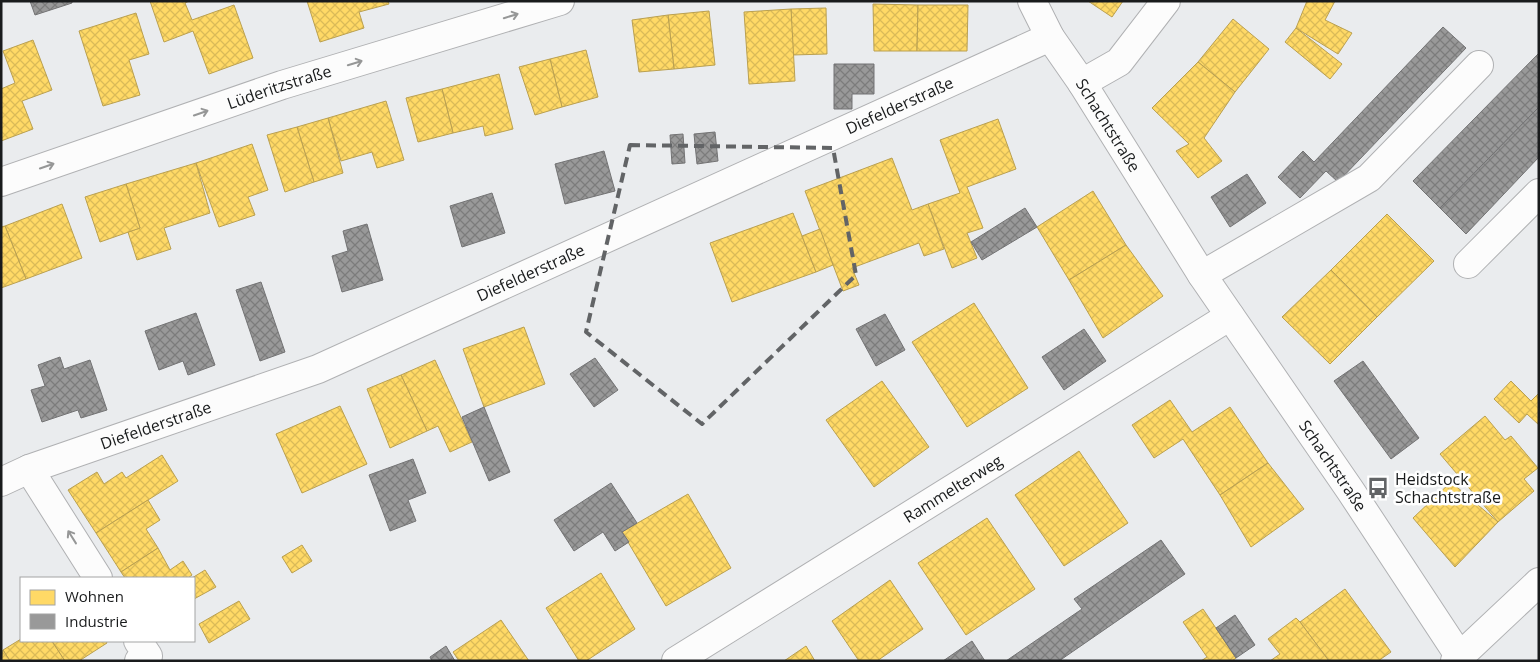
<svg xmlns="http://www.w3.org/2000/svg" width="1540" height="662" font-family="'Open Sans',sans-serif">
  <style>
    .homes { fill: url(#homes-cross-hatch); stroke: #baa050 }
    .industry { fill: url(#industry-cross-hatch); stroke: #737374 }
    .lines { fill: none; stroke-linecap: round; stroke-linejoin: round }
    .minor-casing { stroke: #b0b1b3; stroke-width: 30 }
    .minor { stroke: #fcfcfc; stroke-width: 28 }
    .oneway { stroke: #969797 }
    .marked { fill: none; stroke: #626466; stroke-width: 4; stroke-dasharray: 10 6; stroke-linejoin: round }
    .labels { text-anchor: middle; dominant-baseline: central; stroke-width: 5; stroke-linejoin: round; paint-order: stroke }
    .street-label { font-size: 16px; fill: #191b1c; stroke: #fff }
    .poi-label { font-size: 16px; fill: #191b1c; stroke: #fff; text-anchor: start }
  </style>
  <defs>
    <pattern id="homes-cross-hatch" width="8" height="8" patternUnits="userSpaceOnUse" patternTransform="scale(1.25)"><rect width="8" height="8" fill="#ffd966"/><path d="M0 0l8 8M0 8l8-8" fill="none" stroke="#daba58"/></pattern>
    <pattern id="industry-cross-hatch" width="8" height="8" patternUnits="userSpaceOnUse" patternTransform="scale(1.25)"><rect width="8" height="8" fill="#999"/><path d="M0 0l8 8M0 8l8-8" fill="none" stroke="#7c7c7c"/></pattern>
  </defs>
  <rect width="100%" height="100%" fill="#eaecee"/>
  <g class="homes">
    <polygon points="150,1 189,1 185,3 192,20 234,5 253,58 209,74 193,31 164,42"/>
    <polygon points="307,1 388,1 389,4 359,12 364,28 320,42"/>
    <polygon points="1088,1 1123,1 1112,17"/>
    <polygon points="1307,1 1335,1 1325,20 1352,33 1338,54 1296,28"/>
    <polygon points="873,4 918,5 917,51 874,51"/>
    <polygon points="918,5 968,5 967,51 917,51"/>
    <polygon points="826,8 827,54 792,55 791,9"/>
    <polygon points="791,9 795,81 749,84 744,12"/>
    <polygon points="709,11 715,65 674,69 668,15"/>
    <polygon points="136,13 149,54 129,60 140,95 103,106 79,31"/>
    <polygon points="668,15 674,69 639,72 632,20"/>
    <polygon points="1233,19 1269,49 1235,92 1198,62"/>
    <polygon points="1296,28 1342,64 1330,79 1285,42"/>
    <polygon points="33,40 52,90 22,101 33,129 1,141 1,89 15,83 3,51"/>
    <polygon points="586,50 598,97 562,107 550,59"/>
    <polygon points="550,59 562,107 535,115 519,67"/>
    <polygon points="1198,62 1235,92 1204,138 1222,161 1198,178 1176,151 1189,144 1152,108"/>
    <polygon points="499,74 513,129 485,136 483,126 453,133 442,89"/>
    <polygon points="442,89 453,133 418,142 406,98"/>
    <polygon points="386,101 404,160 377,168 372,152 341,161 328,118"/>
    <polygon points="328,118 343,173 314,182 297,127"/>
    <polygon points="998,119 1016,169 967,187 983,228 967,233 977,258 952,268 928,204 960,193 940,140"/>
    <polygon points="297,127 314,182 285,192 267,135"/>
    <polygon points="252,144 268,190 248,197 255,215 219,227 196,163"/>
    <polygon points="892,158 912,210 928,204 944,249 924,256 919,243 852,268 859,285 843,291 805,191"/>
    <polygon points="196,163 210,213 164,228 171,249 137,260 128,232 140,228 126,184"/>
    <polygon points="126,184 140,228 100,242 85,197"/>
    <polygon points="1093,191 1126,245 1069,280 1037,227"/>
    <polygon points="62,204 82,258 26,279 5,226"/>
    <polygon points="793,213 816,272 732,302 710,243"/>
    <polygon points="1387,214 1434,261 1377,317 1331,270"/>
    <polygon points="5,226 26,279 1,288 1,227"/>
    <polygon points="820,229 833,265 816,272 802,236"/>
    <polygon points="1126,245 1163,296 1103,338 1069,280"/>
    <polygon points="1331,270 1377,317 1330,364 1282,317"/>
    <polygon points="974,303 1028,388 967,427 912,342"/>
    <polygon points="524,327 545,384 484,407 463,349"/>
    <polygon points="435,360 472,442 450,452 438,426 427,431 401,375"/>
    <polygon points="401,375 427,431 390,448 367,389"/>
    <polygon points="882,381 929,447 874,487 826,420"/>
    <polygon points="1511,381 1531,401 1539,393 1539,425 1527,414 1519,423 1494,399"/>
    <polygon points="1170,400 1192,432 1230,407 1268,463 1220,495 1183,439 1154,458 1132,425"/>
    <polygon points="340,406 367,464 302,493 276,434"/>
    <polygon points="1485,416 1505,440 1511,436 1538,468 1524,479 1534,491 1498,522 1440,454"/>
    <polygon points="1079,451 1128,523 1064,566 1015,495"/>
    <polygon points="162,455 178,481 96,533 68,490 97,472 104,484 122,472 126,478"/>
    <polygon points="1268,463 1304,509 1251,547 1220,495"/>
    <polygon points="1451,482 1498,522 1455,567 1413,518"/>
    <polygon points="688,494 731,568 666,606 622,532"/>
    <polygon points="148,500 160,520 146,529 158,548 121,572 96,533"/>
    <polygon points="987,518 1035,589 966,635 918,563"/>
    <polygon points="302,545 312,561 292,573 282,557"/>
    <polygon points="158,548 170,570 183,561 192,575 188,578 125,578 121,572"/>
    <polygon points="205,570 216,587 194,599 194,578 192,578"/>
    <polygon points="601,573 635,629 586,661 579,661 546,608"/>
    <polygon points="890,580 923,629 877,661 859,661 832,621"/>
    <polygon points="1345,589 1391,652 1378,661 1329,661 1300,622"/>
    <polygon points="239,601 250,619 209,643 199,624"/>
    <polygon points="1203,609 1236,658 1232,661 1201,661 1207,657 1183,622"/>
    <polygon points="1296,618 1300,622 1329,661 1270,661 1280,654 1268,639"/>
    <polygon points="501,620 529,661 459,661 453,652"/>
    <polygon points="21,639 21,641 52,641 65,661 10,661 3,650"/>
    <polygon points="52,641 106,641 107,643 79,661 65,661"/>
    <polygon points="806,646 815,661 784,661"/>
    <polygon points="3,650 10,661 1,661"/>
  </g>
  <g class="industry">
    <polygon points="30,1 72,1 72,3 35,15"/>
    <polygon points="1443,27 1466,48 1338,182 1326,171 1300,198 1278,177 1303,151 1314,162"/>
    <polygon points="1539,53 1539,107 1440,208 1413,181"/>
    <polygon points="834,64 874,64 874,94 852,94 852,109 834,109"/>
    <polygon points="1539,107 1539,157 1466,234 1440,208"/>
    <polygon points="715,132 718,161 697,164 694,134"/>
    <polygon points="683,134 685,163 672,164 670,135"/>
    <polygon points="604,151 615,191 565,204 555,164"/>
    <polygon points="1247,174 1266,203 1230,227 1211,197"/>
    <polygon points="492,193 505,233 462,247 450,206"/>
    <polygon points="1025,208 1037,227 982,260 971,242"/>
    <polygon points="367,224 383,280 342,292 332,256 348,251 343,231"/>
    <polygon points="261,282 285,352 260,361 236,290"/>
    <polygon points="196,313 215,365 188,375 183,361 159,370 145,331"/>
    <polygon points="885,314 905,350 876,366 856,329"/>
    <polygon points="1084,329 1106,361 1064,390 1042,357"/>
    <polygon points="60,357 64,369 90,360 107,410 81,418 78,410 42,422 31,390 45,386 38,365"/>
    <polygon points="595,358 618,390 594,407 570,374"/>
    <polygon points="1363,361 1419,438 1391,459 1334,381"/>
    <polygon points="484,407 510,472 489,481 462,417"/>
    <polygon points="413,459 426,493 408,500 416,521 390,531 369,475"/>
    <polygon points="611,483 637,523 622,532 629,542 615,551 603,532 574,551 554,520"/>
    <polygon points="1161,540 1185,574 1059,661 1006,661 1082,609 1074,599"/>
    <polygon points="1235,615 1255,645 1236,658 1216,628"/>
    <polygon points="972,641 985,661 943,661"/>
    <polygon points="446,646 455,661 432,661 430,657"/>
  </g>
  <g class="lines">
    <g class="minor-casing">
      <g id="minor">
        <path id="s1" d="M1032 1 1050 37 1082 83 1202 275 1350 490 1460 657"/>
        <polyline points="1082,83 1119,62 1166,1"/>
        <path id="s2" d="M1 182 282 85 560 1"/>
        <polyline points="1468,264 1539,193"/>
        <polyline points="1202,275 1369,178 1479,65"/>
        <polyline points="29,469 98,578"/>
        <path id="s3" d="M1 482 29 469 318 369 1050 37"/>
        <polyline points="138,641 148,656 139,661"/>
        <path id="s4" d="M676 661 1230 316"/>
        <polyline points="1455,661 1539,582"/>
      </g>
    </g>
    <use href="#minor" class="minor"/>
  </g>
  <defs><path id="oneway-shaft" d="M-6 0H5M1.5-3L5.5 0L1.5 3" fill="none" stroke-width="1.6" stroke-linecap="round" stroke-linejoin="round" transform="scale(1.25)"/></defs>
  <g class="oneway">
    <use href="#oneway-shaft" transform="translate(511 16) rotate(-17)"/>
    <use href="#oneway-shaft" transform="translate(355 63) rotate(-17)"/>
    <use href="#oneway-shaft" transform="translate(201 113) rotate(-19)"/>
    <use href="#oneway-shaft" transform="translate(47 166) rotate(-19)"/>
    <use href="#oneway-shaft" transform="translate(72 537) rotate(-122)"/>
  </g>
  <path class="marked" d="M630 145 833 148 856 275 702 424 586 332Z"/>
  <defs>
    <g id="bus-bare" transform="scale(1.725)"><path d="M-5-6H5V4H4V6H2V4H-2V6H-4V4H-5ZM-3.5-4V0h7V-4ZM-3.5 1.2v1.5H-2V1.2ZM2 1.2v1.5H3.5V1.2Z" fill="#626466" stroke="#fff" stroke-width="2.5" paint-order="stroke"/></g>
  </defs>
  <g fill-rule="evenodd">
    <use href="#bus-bare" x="1378" y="488"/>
  </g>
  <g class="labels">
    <g class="street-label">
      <text stroke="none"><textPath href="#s2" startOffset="294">Lüderitzstraße</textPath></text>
      <text stroke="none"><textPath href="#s3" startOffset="975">Diefelderstraße</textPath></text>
      <text stroke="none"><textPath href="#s1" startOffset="146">Schachtstraße</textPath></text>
      <text stroke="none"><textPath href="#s3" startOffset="570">Diefelderstraße</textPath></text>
      <text stroke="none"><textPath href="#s3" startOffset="165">Diefelderstraße</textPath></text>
      <text stroke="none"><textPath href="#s1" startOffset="554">Schachtstraße</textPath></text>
      <text stroke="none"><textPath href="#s4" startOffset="326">Rammelterweg</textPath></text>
    </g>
    <g class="poi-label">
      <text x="1395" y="479">Heidstock<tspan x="1395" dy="18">Schachtstraße</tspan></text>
    </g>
  </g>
  <rect width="1540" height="662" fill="none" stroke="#191b1c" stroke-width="5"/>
  <rect x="20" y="577" width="175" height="65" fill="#ffffff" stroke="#a3a4a4"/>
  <rect x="30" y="590" width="25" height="15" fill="#ffd966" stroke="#a3a4a4"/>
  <text x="65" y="602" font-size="15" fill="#191b1c">Wohnen</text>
  <rect x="30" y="614" width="25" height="15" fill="#999999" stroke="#a3a4a4"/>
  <text x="65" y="627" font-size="15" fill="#191b1c">Industrie</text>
</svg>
